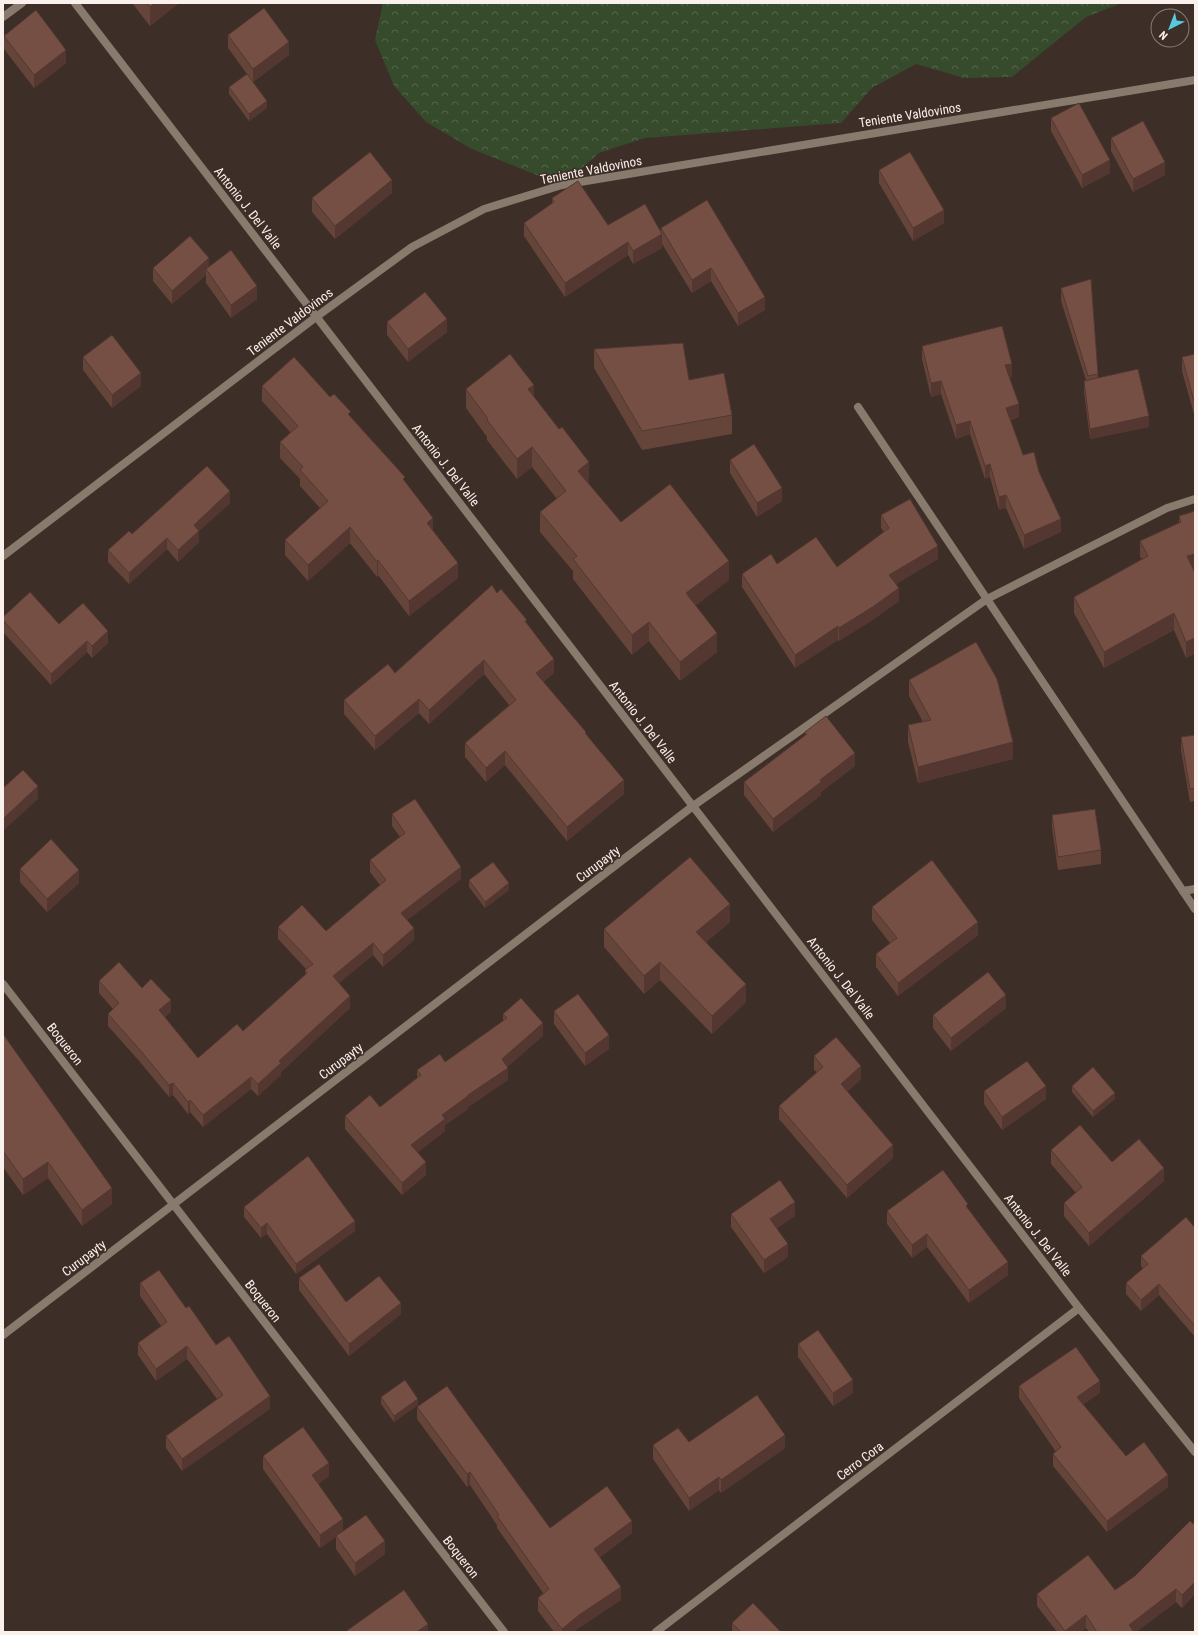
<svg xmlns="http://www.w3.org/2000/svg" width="1198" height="1635" font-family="'Roboto Condensed',sans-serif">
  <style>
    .forest { fill: url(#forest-crowns) }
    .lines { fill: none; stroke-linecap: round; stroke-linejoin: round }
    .street { stroke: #887b6e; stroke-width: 8 }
    .wall { fill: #65443a }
    .shaded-wall { fill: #533730 }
    .building { fill: #764f44; stroke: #533730 }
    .labels { text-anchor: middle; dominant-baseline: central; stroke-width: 3; stroke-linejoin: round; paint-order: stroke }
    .street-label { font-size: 13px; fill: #fbf1ec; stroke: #3d2e27 }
  </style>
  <defs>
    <pattern id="forest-crowns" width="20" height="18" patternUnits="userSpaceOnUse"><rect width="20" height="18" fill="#364a2c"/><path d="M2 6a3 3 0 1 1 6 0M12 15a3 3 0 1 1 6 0" fill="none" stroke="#54654b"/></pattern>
  </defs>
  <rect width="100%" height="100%" fill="#3d2e27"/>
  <polygon class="forest" points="383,3 1122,3 1086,17 1012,77 964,78 916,64 872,88 841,123 645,138 599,153 562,185 472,149 426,122 394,86 375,40"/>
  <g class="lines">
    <g class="street">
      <polyline points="75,3 1079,1308 1195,1452"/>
      <polyline points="3,17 22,3"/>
      <polyline points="858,407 1195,909"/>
      <polyline points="3,556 316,317 412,247 484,209 562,185 1195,80"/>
      <polyline points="1183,891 1195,889"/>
      <polyline points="3,984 504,1632"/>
      <polyline points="3,1335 693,806 987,599 1167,508 1195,499"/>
      <polyline points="656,1632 1079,1308"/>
    </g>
  </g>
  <g class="wall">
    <polygon points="132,3 179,3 150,26"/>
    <polygon points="228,35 289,55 253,82 267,108 249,121 229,94 229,87 247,74 228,48"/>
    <polygon points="4,36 66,63 34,88 4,49"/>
    <polygon points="1051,118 1110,173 1082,188 1051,131"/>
    <polygon points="1111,138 1165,175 1133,192 1111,151"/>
    <polygon points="879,170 944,223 913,241 879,183"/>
    <polygon points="392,193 335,239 312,212 312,198"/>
    <polygon points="552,198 608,225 661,231 661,228 765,310 738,326 711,281 692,293 662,244 662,248 633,264 628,255 565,297 524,236 524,223 552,204"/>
    <polygon points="209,266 257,299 231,318 206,283 206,275 172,304 153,281 153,268"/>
    <polygon points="1061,288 1098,374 1098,378 1149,427 1090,439 1084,392 1084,381 1086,380 1061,301"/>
    <polygon points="387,322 447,332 408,362 387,335"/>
    <polygon points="922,346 1012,377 1009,378 1019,417 1011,420 1023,455 1039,472 1061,532 1024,549 1006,508 999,510 990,477 985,479 970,434 956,439 941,394 931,397 922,359"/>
    <polygon points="594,349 689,380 732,415 732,434 642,450 594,368"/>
    <polygon points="1195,354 1195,418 1182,371 1182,357"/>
    <polygon points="83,357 141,386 112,408 83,370"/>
    <polygon points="262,386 330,397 351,417 405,482 433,531 458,578 409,616 378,575 377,577 350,543 308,581 285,555 285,540 320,508 300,486 300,479 280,458 280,442 291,433 262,401"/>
    <polygon points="466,389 534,396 589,482 588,483 621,522 729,580 695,606 717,652 680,681 649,641 632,655 573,579 573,571 540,532 540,512 557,499 532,467 517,479 487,440 487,437 466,408"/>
    <polygon points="730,460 782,501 757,517 730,473"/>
    <polygon points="230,503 199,531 199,542 178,562 167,549 129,584 108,562 108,550 132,534"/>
    <polygon points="881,515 938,559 896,584 899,601 874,619 839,641 838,640 795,668 742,587 742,574 777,564 837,567 884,532 881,528"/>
    <polygon points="1179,516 1195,570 1194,570 1195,573 1195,654 1186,658 1174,630 1104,668 1074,613 1074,597 1142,559 1140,557 1140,541 1179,523"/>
    <polygon points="497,593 527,624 554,673 543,682 586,734 624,794 567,841 505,765 486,782 465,757 465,743 509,705 484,674 429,724 419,713 375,750 344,714 344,700 395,673"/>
    <polygon points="3,617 59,624 108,643 92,658 87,652 51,685 3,632"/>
    <polygon points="909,680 1013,759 918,783 908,742 908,725 923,722 909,696"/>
    <polygon points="805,732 855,766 821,792 821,795 773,832 744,795 744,782 805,735"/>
    <polygon points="1195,735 1195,801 1190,802 1181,750 1181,737"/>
    <polygon points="392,814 461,879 407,920 414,940 383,967 373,955 339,983 350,1008 281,1072 281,1075 258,1096 251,1089 203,1127 190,1112 188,1114 173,1095 169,1097 140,1062 108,1026 108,1014 113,1009 99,993 99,981 142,988 171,1012 165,1017 198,1058 243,1031 305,976 305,970 306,969 278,939 278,927 326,931 380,885 370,872 370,860 400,837 392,826"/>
    <polygon points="1052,815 1101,850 1101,864 1058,870 1052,828"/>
    <polygon points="20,869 79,883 47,912 20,882"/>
    <polygon points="469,880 509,890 485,908 469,887"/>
    <polygon points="872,907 978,935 898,996 876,967 876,954 890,943 872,920"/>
    <polygon points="730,922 706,942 746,1002 712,1034 660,980 644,994 604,947 604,929"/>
    <polygon points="1006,1008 951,1051 933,1028 933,1015"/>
    <polygon points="554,1011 609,1049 585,1066 554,1024"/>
    <polygon points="503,1014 543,1036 507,1067 508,1080 468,1107 468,1109 445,1125 445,1131 418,1152 426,1175 402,1195 345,1129 345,1116 380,1107 417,1078 417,1070 445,1062 503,1021"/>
    <polygon points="3,1034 112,1204 82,1226 48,1178 23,1195 3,1167"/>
    <polygon points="814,1056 861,1079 847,1092 893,1158 847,1198 779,1119 779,1106 817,1072 814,1070"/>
    <polygon points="1072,1086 1115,1099 1093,1117 1072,1092"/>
    <polygon points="984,1091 1046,1099 1002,1130 984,1104"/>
    <polygon points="1051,1150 1112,1162 1164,1181 1089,1246 1064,1216 1064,1203 1076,1193 1051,1164"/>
    <polygon points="244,1207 355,1231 296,1274 267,1234 261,1238 244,1217"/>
    <polygon points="968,1209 1008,1275 969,1303 927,1247 912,1258 887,1224 887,1211"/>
    <polygon points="731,1214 795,1216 777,1228 788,1257 764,1273 731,1227"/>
    <polygon points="1195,1228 1195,1337 1159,1295 1141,1311 1126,1294 1126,1283 1143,1269 1141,1266 1141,1256"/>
    <polygon points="299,1278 346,1302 401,1314 349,1356 299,1290"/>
    <polygon points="140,1283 186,1308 270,1409 182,1471 166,1448 166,1436 217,1399 187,1359 156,1381 138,1355 138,1343 161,1326 140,1296"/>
    <polygon points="798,1344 853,1393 833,1406 798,1357"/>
    <polygon points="1019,1386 1100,1393 1083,1404 1126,1456 1168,1487 1107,1532 1053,1466 1053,1454 1056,1452 1019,1398"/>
    <polygon points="381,1397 418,1405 394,1422 381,1404"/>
    <polygon points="417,1407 550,1528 632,1533 600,1557 621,1600 573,1632 554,1632 538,1611 538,1598 543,1593 497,1528 497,1525 470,1485 467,1487 417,1419"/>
    <polygon points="689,1442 785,1448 721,1493 719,1490 689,1511 653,1459 653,1445"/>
    <polygon points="263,1456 329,1476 318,1484 343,1531 385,1554 355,1576 336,1549 336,1537 320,1548 263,1469"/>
    <polygon points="1195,1525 1195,1594 1182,1608 1176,1602 1136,1632 1089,1632 1086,1628 1080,1632 1057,1632 1037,1606 1037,1594 1115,1590 1135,1576"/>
    <polygon points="732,1623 781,1632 732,1632"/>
  </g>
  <g class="shaded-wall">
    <polygon points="154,3 179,3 150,26 150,7"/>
    <polygon points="289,42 289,55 253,82 253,69"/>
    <polygon points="66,50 66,63 34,88 34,75"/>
    <polygon points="267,101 267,108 249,121 249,114"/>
    <polygon points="1110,160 1110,173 1082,188 1082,175"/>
    <polygon points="1165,162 1165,175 1133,192 1133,179"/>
    <polygon points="392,180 392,193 335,239 335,226"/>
    <polygon points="944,210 944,223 913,241 913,228"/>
    <polygon points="662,234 662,248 633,264 633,251"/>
    <polygon points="628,242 628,255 565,297 565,283"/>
    <polygon points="209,258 209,272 206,269 206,275 172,304 172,291"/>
    <polygon points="711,268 711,281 692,293 692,280"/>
    <polygon points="257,286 257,299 231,318 231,305"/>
    <polygon points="765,297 765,310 738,326 738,313"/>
    <polygon points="447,319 447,332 408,362 408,349"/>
    <polygon points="1012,364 1012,377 1005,379 1005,365"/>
    <polygon points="141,373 141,386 112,408 112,395"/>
    <polygon points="941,381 941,394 931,397 931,383"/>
    <polygon points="534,385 534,405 528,389"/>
    <polygon points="1019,404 1019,417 1006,421 1006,408"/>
    <polygon points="1149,416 1149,427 1090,439 1090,429"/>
    <polygon points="970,421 970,434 956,439 956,425"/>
    <polygon points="532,447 532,467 517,479 517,459"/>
    <polygon points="589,462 589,482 578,490 578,471"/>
    <polygon points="990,464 990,477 985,479 985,466"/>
    <polygon points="782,488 782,501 757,517 757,503"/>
    <polygon points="230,491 230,503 199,531 199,542 178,562 178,550 194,525"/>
    <polygon points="1006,495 1006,508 999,510 999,497"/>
    <polygon points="433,518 433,533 427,523"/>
    <polygon points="1061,519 1061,532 1024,549 1024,535"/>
    <polygon points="350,527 350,543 308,581 308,565"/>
    <polygon points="167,538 167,549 129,584 129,573"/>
    <polygon points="938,546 938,559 889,588 889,575"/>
    <polygon points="1195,554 1195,570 1187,572 1187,556"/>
    <polygon points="378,560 378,575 377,577 377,562"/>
    <polygon points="729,561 729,580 686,613 686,593"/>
    <polygon points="458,563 458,578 409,616 409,601"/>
    <polygon points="899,588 899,601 874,619 839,641 839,628"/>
    <polygon points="1174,613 1174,630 1104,668 1104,652"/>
    <polygon points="649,622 649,641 632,655 632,635"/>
    <polygon points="838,626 838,640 795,668 795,655"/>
    <polygon points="108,631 108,643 92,658 92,646"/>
    <polygon points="717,633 717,652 680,681 680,662"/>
    <polygon points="1195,638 1195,654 1186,658 1186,642"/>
    <polygon points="87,641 87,652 51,685 51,674"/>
    <polygon points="554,659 554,673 536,687 536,673"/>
    <polygon points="484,660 484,674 429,724 429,710"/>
    <polygon points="419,699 419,713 375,750 375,736"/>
    <polygon points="1013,742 1013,759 918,783 918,767"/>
    <polygon points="505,751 505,765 486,782 486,768"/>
    <polygon points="855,753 855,766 821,792 821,795 773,832 773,819 820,780"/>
    <polygon points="624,780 624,794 567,841 567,827"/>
    <polygon points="38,786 38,799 3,831 3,819"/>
    <polygon points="461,867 461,879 401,925 401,913"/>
    <polygon points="79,870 79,883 47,912 47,899"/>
    <polygon points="509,883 509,890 485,908 485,902"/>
    <polygon points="730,904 730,922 696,950 696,932"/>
    <polygon points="978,922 978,935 898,996 898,983"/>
    <polygon points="414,928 414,940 383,967 383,955"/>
    <polygon points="373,943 373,955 333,988 333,976"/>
    <polygon points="660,962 660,980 644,994 644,976"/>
    <polygon points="746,984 746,1002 712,1034 712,1016"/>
    <polygon points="1006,995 1006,1008 951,1051 951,1038"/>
    <polygon points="350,996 350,1008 281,1072 281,1075 258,1096 258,1084 279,1061"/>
    <polygon points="171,1000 171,1012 159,1022 159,1010"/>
    <polygon points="543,1023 543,1036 504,1070 508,1068 508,1080 468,1107 468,1109 445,1125 445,1131 411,1157 411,1145 442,1115 468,1095 502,1059"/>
    <polygon points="609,1035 609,1049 585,1066 585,1053"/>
    <polygon points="861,1066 861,1079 841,1097 841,1084"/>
    <polygon points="251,1077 251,1089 203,1127 203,1115"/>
    <polygon points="173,1083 173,1095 169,1097 169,1085"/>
    <polygon points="1046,1086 1046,1099 1002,1130 1002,1117"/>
    <polygon points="1115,1093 1115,1099 1093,1117 1093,1111"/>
    <polygon points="190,1100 190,1112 188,1114 188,1102"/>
    <polygon points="893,1145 893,1158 847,1198 847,1185"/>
    <polygon points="48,1162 48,1178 23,1195 23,1179"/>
    <polygon points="426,1162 426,1175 402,1195 402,1183"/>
    <polygon points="1164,1168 1164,1181 1089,1246 1089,1233"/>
    <polygon points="112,1188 112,1204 82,1226 82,1210"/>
    <polygon points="795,1202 795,1216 770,1232 770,1219"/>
    <polygon points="355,1221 355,1231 296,1274 296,1264"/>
    <polygon points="267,1223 267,1234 261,1238 261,1228"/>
    <polygon points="927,1234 927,1247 912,1258 912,1245"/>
    <polygon points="788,1244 788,1257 764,1273 764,1260"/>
    <polygon points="1008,1262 1008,1275 969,1303 969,1290"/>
    <polygon points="1159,1284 1159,1295 1141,1311 1141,1300"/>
    <polygon points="401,1303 401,1314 349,1356 349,1344"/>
    <polygon points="187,1346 187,1359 156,1381 156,1369"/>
    <polygon points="853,1380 853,1393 833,1406 833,1393"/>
    <polygon points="1100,1381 1100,1393 1077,1409 1077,1397"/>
    <polygon points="270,1396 270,1409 182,1471 182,1459"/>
    <polygon points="418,1399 418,1405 394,1422 394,1416"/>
    <polygon points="785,1435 785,1448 721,1493 721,1480"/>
    <polygon points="329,1463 329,1476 312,1488 312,1475"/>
    <polygon points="470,1472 470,1485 467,1487 467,1474"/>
    <polygon points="1168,1475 1168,1487 1107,1532 1107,1521"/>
    <polygon points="719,1477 719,1490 689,1511 689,1498"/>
    <polygon points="343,1519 343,1532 320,1548 320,1535"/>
    <polygon points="632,1521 632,1533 594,1562 594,1549"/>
    <polygon points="385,1541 385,1554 355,1576 355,1563"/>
    <polygon points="1195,1582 1195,1594 1182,1608 1182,1595"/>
    <polygon points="621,1587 621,1600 573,1632 562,1632 562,1629 579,1615"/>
    <polygon points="1176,1589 1176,1602 1136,1632 1129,1632 1129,1625"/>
    <polygon points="1086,1615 1086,1628 1080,1632 1065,1632 1065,1631"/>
    <polygon points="428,1624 428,1632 417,1632"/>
  </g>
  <g class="building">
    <polygon points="147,3 154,3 150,7"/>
    <polygon points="264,8 289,42 253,69 228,35"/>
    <polygon points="36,10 66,50 34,75 4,36"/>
    <polygon points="247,74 267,101 249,114 229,87"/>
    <polygon points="1079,103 1110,160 1082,175 1051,118"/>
    <polygon points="1143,121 1165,162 1133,179 1111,138"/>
    <polygon points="370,152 392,180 335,226 312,198"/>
    <polygon points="910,152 944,210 913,228 879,170"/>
    <polygon points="578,181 608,225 645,204 662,234 633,251 628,242 565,283 524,223 554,202 552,198"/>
    <polygon points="707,200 765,297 738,313 711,268 692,280 661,228"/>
    <polygon points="190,236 209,258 172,291 153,268"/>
    <polygon points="231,250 257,286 231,305 206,269"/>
    <polygon points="1091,279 1098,374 1088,376 1061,288"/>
    <polygon points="425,292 447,319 408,349 387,322"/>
    <polygon points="1002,326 1012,364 1005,365 1019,404 1006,408 1023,455 1034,452 1039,472 1061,519 1024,535 1006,495 999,497 990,464 985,466 970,421 956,425 941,381 931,383 922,346"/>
    <polygon points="112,335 141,373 112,395 83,357"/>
    <polygon points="683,343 689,380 724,373 732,415 642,431 594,349"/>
    <polygon points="510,354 534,385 528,389 559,429 562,427 589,462 578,471 621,522 670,484 729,561 686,593 717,633 680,662 649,622 632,635 573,559 577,556 540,512 566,491 532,447 517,459 487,420 488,419 466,389"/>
    <polygon points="1195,354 1195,405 1182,357"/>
    <polygon points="294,357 330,397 334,394 351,412 348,414 405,477 403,479 433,518 427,523 458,563 409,601 378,560 377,562 350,527 308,565 285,540 328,501 300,470 303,467 280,442 298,426 262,386"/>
    <polygon points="1138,369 1149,416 1090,429 1084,381"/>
    <polygon points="754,444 782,488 757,503 730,460"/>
    <polygon points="207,466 230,491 194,525 199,531 178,550 167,538 129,573 108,550 129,531 132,534"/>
    <polygon points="910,499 938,546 889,575 899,588 874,606 839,628 838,626 795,655 742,574 771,554 777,564 816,537 837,567 889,528 881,515"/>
    <polygon points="1195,511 1195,554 1187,556 1195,573 1195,638 1186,642 1174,613 1104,652 1074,597 1148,556 1140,541 1181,522 1179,516"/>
    <polygon points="492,585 497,593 501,589 527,620 525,621 554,659 536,673 586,732 585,733 624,780 567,827 505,751 486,768 465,743 516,700 484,660 429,710 419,699 375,736 344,700 388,664 395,673"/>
    <polygon points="30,592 59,624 83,603 108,631 92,646 87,641 51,674 3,620 3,617"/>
    <polygon points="976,642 997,679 1013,742 918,767 908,725 931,720 909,680"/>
    <polygon points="826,716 855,753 820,780 821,782 773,819 744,782 807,734 805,732"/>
    <polygon points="1195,735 1195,788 1190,789 1181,737"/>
    <polygon points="23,770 38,786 3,819 3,788"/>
    <polygon points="415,799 461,867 401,913 414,928 383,955 373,943 333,976 350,996 279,1061 281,1063 258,1084 251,1077 203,1115 190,1100 188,1102 173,1083 169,1085 140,1050 108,1014 119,1003 99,981 119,962 142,988 151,979 171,1000 159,1010 198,1058 237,1024 243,1031 307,973 305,970 313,964 278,927 302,905 326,931 386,880 370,860 405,833 392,814"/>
    <polygon points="1095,809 1101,850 1058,857 1052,815"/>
    <polygon points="51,839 79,870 47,899 20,869"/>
    <polygon points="690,857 730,904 696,932 746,984 712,1016 660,962 644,976 604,929"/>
    <polygon points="932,860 978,922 898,983 876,954 897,938 872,907"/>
    <polygon points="493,862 509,883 485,902 469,880"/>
    <polygon points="988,972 1006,995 951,1038 933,1015"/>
    <polygon points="578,994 609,1035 585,1053 554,1011"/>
    <polygon points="521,998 543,1023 502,1059 508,1068 468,1095 468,1096 442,1115 445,1119 411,1145 426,1162 402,1183 345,1116 370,1095 380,1107 421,1075 417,1070 440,1054 445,1062 507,1018 503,1014"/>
    <polygon points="3,1034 112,1188 82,1210 48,1162 23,1179 3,1151"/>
    <polygon points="836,1037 861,1066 841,1084 893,1145 847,1185 779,1106 823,1067 814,1056"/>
    <polygon points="1027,1061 1046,1086 1002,1117 984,1091"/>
    <polygon points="1093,1067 1115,1093 1093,1111 1072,1086"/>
    <polygon points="1080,1125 1112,1162 1139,1139 1164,1168 1089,1233 1064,1203 1082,1187 1051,1150"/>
    <polygon points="308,1156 355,1221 296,1264 267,1223 261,1228 244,1207"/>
    <polygon points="943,1170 968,1204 966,1206 1008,1262 969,1290 927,1234 912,1245 887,1211"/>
    <polygon points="780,1180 795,1202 770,1219 788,1244 764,1260 731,1214"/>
    <polygon points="1186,1217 1195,1228 1195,1326 1159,1284 1141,1300 1126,1283 1148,1264 1141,1256"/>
    <polygon points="319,1264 346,1302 379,1276 401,1303 349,1344 299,1278"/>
    <polygon points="159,1270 186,1308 189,1306 216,1345 229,1336 270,1396 182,1459 166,1436 223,1395 187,1346 156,1369 138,1343 167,1322 140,1283"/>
    <polygon points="818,1330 853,1380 833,1393 798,1344"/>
    <polygon points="1076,1347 1100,1381 1077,1397 1126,1456 1144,1442 1168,1475 1107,1521 1053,1454 1061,1447 1019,1386"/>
    <polygon points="405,1380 418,1399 394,1416 381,1397"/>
    <polygon points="447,1386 550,1528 607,1486 632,1521 594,1549 621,1587 579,1615 562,1629 538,1598 549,1589 497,1516 499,1515 470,1472 467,1474 417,1407"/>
    <polygon points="757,1395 785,1435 721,1480 719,1477 689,1498 653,1445 678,1428 689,1442"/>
    <polygon points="303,1427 329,1463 312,1475 343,1519 320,1535 263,1456"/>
    <polygon points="366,1515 385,1541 355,1563 336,1536"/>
    <polygon points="1190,1521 1195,1525 1195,1582 1182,1595 1176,1589 1129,1625 1134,1632 1097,1632 1086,1615 1065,1631 1037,1594 1088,1555 1115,1590 1135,1576"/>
    <polygon points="404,1590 428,1624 417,1632 345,1632"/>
    <polygon points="753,1603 781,1632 741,1632 732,1623"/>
  </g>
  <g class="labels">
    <g class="street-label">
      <text transform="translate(910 115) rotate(-9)">Teniente Valdovinos</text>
      <text transform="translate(591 170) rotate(-11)">Teniente Valdovinos</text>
      <text transform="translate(248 208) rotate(52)">Antonio J. Del Valle</text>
      <text transform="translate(290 322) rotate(-37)">Teniente Valdovinos</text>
      <text transform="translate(446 465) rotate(52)">Antonio J. Del Valle</text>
      <text transform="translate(643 722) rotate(52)">Antonio J. Del Valle</text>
      <text transform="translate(598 864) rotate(-37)">Curupayty</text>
      <text transform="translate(841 978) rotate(52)">Antonio J. Del Valle</text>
      <text transform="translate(65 1044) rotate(52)">Boqueron</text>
      <text transform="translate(341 1061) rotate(-37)">Curupayty</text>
      <text transform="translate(1038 1235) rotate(52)">Antonio J. Del Valle</text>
      <text transform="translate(84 1258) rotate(-37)">Curupayty</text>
      <text transform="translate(263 1301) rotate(52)">Boqueron</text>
      <text transform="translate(860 1461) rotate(-37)">Cerro Cora</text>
      <text transform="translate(461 1557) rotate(52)">Boqueron</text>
    </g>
  </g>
  <rect width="1198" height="1635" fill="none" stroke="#fbf1ec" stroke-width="8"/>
  <g transform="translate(1170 28) rotate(222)"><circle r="19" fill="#3d2e27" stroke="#897c76"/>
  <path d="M0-3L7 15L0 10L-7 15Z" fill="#56c9e1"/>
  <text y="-6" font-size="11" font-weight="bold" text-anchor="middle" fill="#fbf1ec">N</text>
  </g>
</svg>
